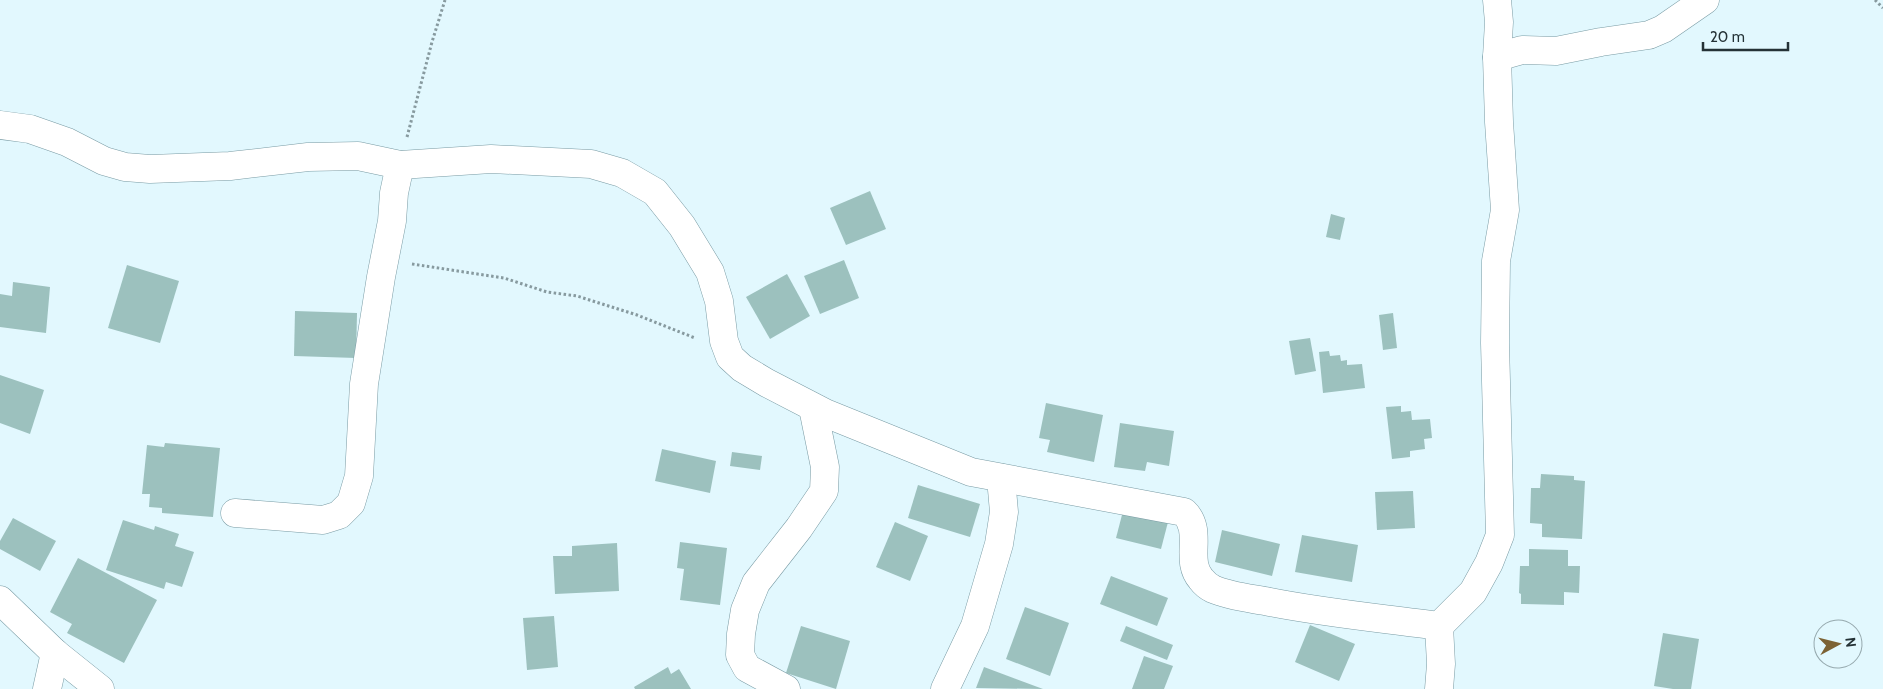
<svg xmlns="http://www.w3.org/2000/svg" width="1883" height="689" font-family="Cabin,sans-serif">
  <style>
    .building { fill: #9cc1be }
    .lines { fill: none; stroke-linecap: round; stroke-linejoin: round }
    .minor-casing { stroke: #799ba4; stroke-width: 29 }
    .path { stroke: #879a9f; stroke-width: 3; stroke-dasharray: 2.5 2.5; stroke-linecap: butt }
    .minor { stroke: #fff; stroke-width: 28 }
  </style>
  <rect width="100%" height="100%" fill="#e2f8fe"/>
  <g class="building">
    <polygon points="870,191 886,229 846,245 830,208"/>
    <polygon points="1331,214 1345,218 1340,240 1326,237"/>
    <polygon points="844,260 859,298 820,314 804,276"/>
    <polygon points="127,265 179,281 160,343 108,328"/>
    <polygon points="787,274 810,316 770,339 746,297"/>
    <polygon points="13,282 50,287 46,333 0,327 0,294 12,296"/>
    <polygon points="295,311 357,313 356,358 294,356"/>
    <polygon points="1393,313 1397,348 1383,350 1379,315"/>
    <polygon points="1310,338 1316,371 1295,375 1289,341"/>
    <polygon points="1329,351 1330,356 1340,355 1341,361 1347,360 1347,365 1362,364 1365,388 1323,393 1319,352"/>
    <polygon points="0,375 44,390 30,434 0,423"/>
    <polygon points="1046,403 1103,415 1094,462 1047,452 1050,440 1039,438"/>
    <polygon points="1401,406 1401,412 1411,411 1412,420 1430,419 1432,438 1424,439 1425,449 1410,451 1410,457 1392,459 1386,407"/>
    <polygon points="1120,423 1174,431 1169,466 1147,462 1145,471 1114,467"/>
    <polygon points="165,443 220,448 213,517 162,513 162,508 149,507 150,494 142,494 147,445 164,447"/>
    <polygon points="662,449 716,461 710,493 655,481"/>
    <polygon points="732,452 762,456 760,470 730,466"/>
    <polygon points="1541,474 1574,476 1574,480 1585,481 1582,539 1542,537 1542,524 1530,523 1531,488 1540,488"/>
    <polygon points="918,485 980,504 970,537 908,518"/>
    <polygon points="1413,491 1415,528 1377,530 1375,492"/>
    <polygon points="1123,511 1168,522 1161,549 1116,538"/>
    <polygon points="13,518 56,541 40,571 0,549 0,541"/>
    <polygon points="123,520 154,530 155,526 179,534 175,546 194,552 182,587 166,582 164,589 106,570"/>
    <polygon points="895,522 928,536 910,581 876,567"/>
    <polygon points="1222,530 1280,544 1272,576 1215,562"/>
    <polygon points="1302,535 1358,545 1352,582 1295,572"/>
    <polygon points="680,542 727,548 720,605 680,600 684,569 677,568"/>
    <polygon points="617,543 619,591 555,594 553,556 572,556 572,546"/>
    <polygon points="1529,549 1568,550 1568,566 1580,566 1579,593 1564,592 1564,605 1521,604 1521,594 1519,593 1520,566 1529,566"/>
    <polygon points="78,558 157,600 124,663 67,633 72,624 50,612"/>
    <polygon points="1111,576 1168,598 1157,626 1100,604"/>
    <polygon points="1025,607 1069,623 1050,676 1006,659"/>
    <polygon points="554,616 558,667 527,670 523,618"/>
    <polygon points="1310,625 1355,644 1339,681 1295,662"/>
    <polygon points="801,626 850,641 836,689 786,673"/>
    <polygon points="1126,626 1173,645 1167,660 1120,641"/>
    <polygon points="1663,633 1699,639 1691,689 1673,689 1654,686"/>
    <polygon points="1144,656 1173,666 1164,689 1132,689"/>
    <polygon points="668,667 671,674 679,669 691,689 635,689 634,687"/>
    <polygon points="984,667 1043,689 976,688"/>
  </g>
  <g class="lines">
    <g class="minor-casing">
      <g id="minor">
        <polyline points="1497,57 1522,50 1556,51 1601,42 1649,35 1663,29 1705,0"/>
        <path d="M0 125 30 129 67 142 104 161 125 167 150 169 230 166 308 157 358 156 400 165 491 159 591 164 622 173 655 192 682 226 710 272 719 301 724 341 730 357 742 368 767 383 825 413 971 472 1184 512C1204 531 1184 560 1201 579 1204 583 1209 587 1213 589 1229 596 1248 598 1265 601 1323 613 1381 618 1439 626L1473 592 1489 563 1500 535 1495 343 1496 261 1505 210 1499 122 1497 57 1499 22 1497 0"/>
        <polyline points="235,513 323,520 339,515 351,503 359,476 364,384 381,277 392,221 394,193 400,165"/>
        <polyline points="0,600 55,653 100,689"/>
        <polyline points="47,689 55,653"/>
        <polyline points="786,689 747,668 740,655 741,634 745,610 756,583 799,528 824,491 825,467 813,408"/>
        <polyline points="945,689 975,626 999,544 1004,512 1001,478"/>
        <polyline points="1439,689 1441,664 1439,626"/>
      </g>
    </g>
    <g class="path">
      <polyline points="1875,0 1883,8"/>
      <polyline points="407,137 432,42 445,0"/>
      <polyline points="412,264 504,278 547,292 577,296 637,315 695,338"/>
    </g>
    <use href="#minor" class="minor"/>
  </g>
  <g transform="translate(1838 644) rotate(83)"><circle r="24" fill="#e2f8fe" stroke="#96a9ae"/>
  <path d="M0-4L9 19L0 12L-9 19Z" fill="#7c6234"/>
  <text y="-8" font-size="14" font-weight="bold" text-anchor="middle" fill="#243236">N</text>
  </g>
  <path d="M1703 42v8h85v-8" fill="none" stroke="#243236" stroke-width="2.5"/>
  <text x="1710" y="42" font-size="15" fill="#243236" stroke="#e2f8fe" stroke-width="4" paint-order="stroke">20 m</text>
</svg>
